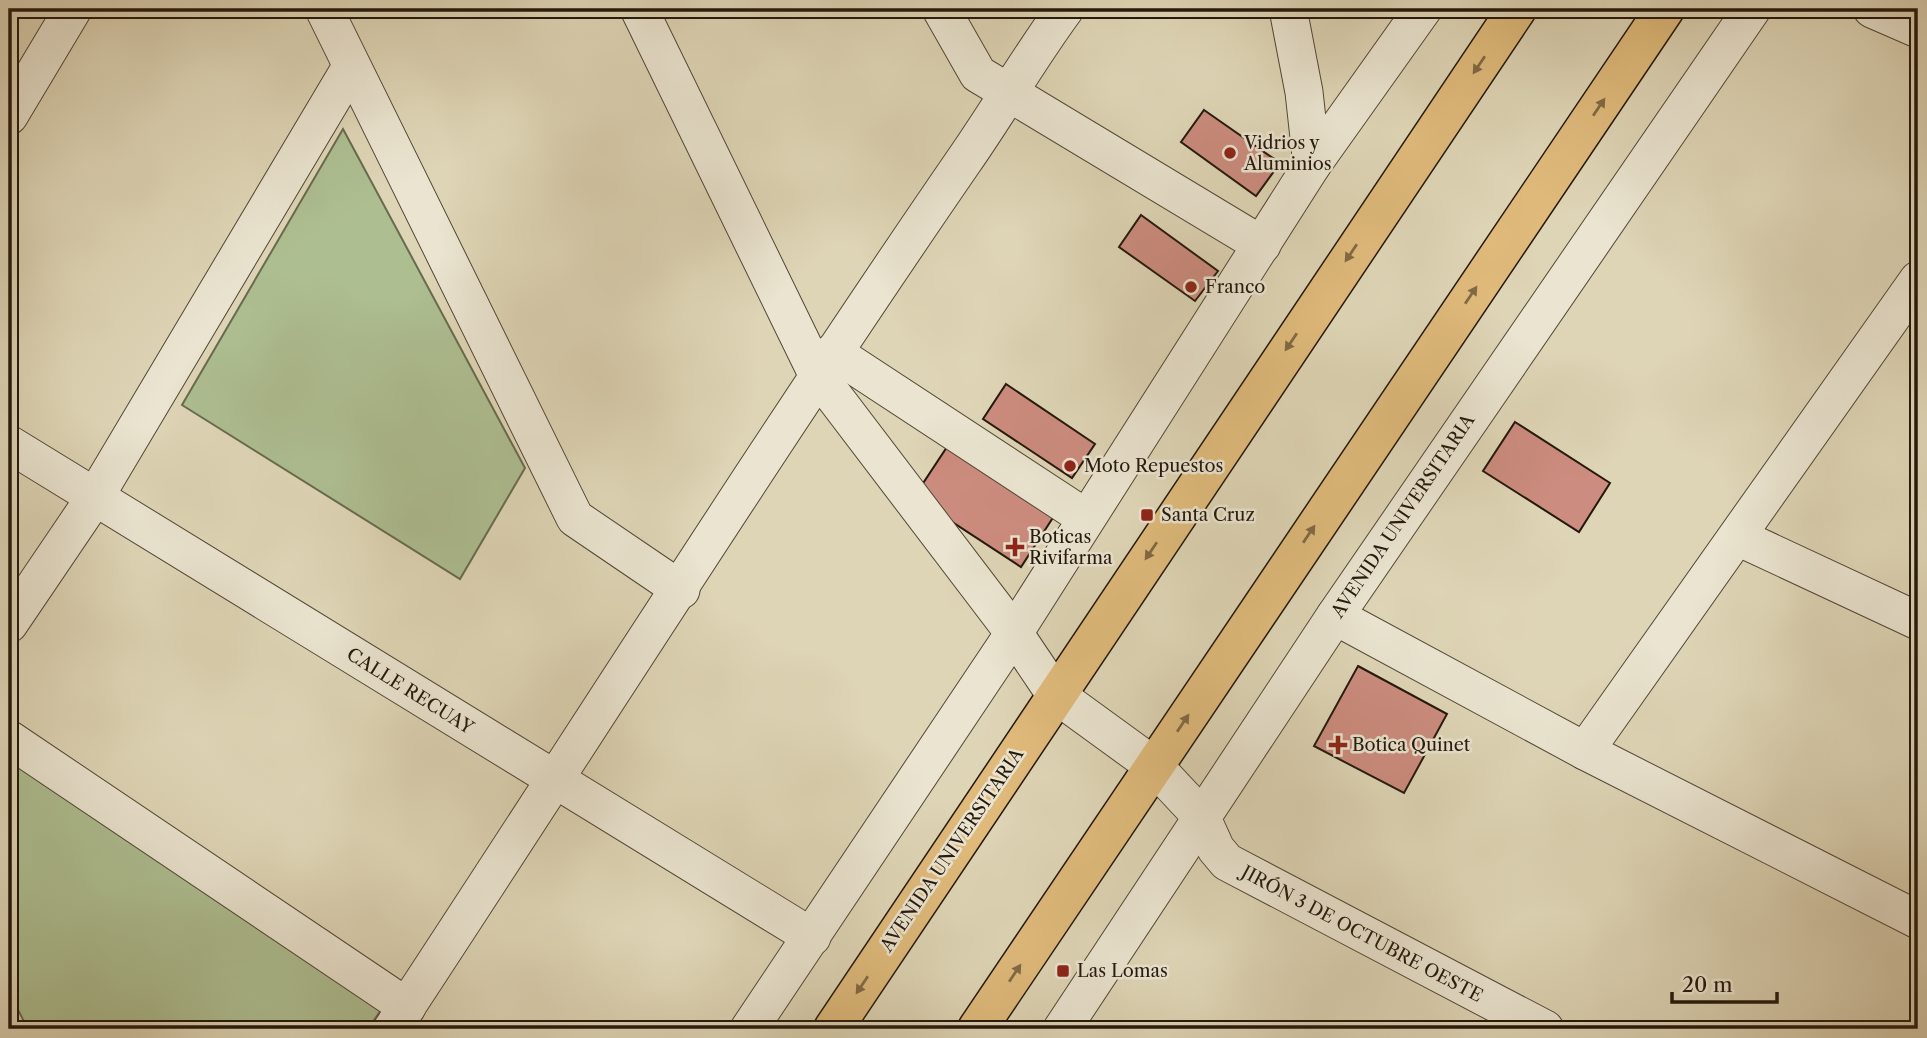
<svg xmlns="http://www.w3.org/2000/svg" width="1927" height="1038" font-family="'Libre Caslon Text',serif">
  <style>
    .green { fill: #adbe91; stroke: #686b4f; stroke-width: 2 }
    .building { fill: #cc8c7f; stroke: #24180d; stroke-width: 2 }
    .lines { fill: none; stroke-linecap: round; stroke-linejoin: round }
    .minor-casing { stroke: #524737; stroke-width: 39 }
    .major-casing { stroke: #24180d; stroke-width: 41 }
    .minor { stroke: #eae4d0; stroke-width: 37 }
    .major { stroke: #dfba7b; stroke-width: 38 }
    .oneway { fill: #826944 }
    .poi-dot { fill: #8f2418; stroke: #eae4d0; stroke-width: 2.5 }
    .labels { text-anchor: middle; dominant-baseline: central; stroke-width: 5; stroke-linejoin: round; paint-order: stroke }
    .poi-label { font-size: 18px; fill: #24180d; stroke: #eae4d0; text-anchor: start }
    .street-label { font-size: 18px; fill: #24180d; stroke: #eae4d0 }
  </style>
  <rect width="100%" height="100%" fill="#ded5b6"/>
  <filter id="stains"><feTurbulence type="fractalNoise" baseFrequency=".00286" numOctaves="4"/><feColorMatrix values="0 0 0 0 .2 0 0 0 0 .09 0 0 0 0 .02 0 0 0 .5 -.17"/></filter>
  <radialGradient id="worn" r=".72"><stop offset=".6" stop-color="#630" stop-opacity="0"/><stop offset="1" stop-color="#630" stop-opacity=".3"/></radialGradient>
  <g class="green">
    <polygon points="343,129 525,468 460,579 182,405"/>
    <polygon points="9,759 381,1010 368,1029 28,1029 9,993"/>
  </g>
  <g class="building">
    <polygon points="1204,110 1280,163 1256,196 1181,142"/>
    <polygon points="1141,215 1218,271 1195,301 1119,247"/>
    <polygon points="1006,384 1095,444 1072,478 983,419"/>
    <polygon points="1515,422 1610,483 1579,532 1483,471"/>
    <polygon points="947,447 1054,516 1021,567 914,497"/>
    <polygon points="1358,666 1447,714 1404,793 1314,746"/>
  </g>
  <g class="lines">
    <g class="minor-casing">
      <g id="minor">
        <polyline points="324,9 575,518 681,590"/>
        <polyline points="639,9 817,374 1014,633 1055,694 1154,766 1201,816 1216,849 1227,862 1545,1029"/>
        <polyline points="941,9 978,74 1262,245"/>
        <polyline points="1288,9 1304,92 1312,165"/>
        <polyline points="1872,9 1918,29"/>
        <polyline points="9,116 73,9"/>
        <polyline points="833,352 1086,518"/>
        <polyline points="9,444 812,937"/>
        <polyline points="1738,537 1918,621"/>
        <polyline points="1335,616 1585,751 1918,920"/>
        <polyline points="9,624 95,497 351,67"/>
        <polyline points="9,739 407,1007"/>
        <polyline points="1585,751 1918,280"/>
        <path d="M392 1029C582 740 767 447 963 162 998 112 1029 58 1065 9"/>
        <polyline points="749,1029 1014,633 1312,165 1423,9"/>
        <polyline points="1062,1029 1335,616 1752,9"/>
      </g>
    </g>
    <g class="major-casing">
      <g id="major">
        <polyline points="833,1029 1517,9"/>
        <polyline points="977,1029 1665,9"/>
      </g>
    </g>
    <use href="#minor" class="minor"/>
    <use href="#major" class="major"/>
  </g>
  <defs><path id="oneway-solid" d="M-6-.8H1V-3.2L6.5 0L1 3.2V.8H-6Z" transform="scale(1.75)"/></defs>
  <g class="oneway">
    <use href="#oneway-solid" transform="translate(1479 65) rotate(124)"/>
    <use href="#oneway-solid" transform="translate(1599 107) rotate(-56)"/>
    <use href="#oneway-solid" transform="translate(1351 253) rotate(124)"/>
    <use href="#oneway-solid" transform="translate(1471 295) rotate(-56)"/>
    <use href="#oneway-solid" transform="translate(1291 342) rotate(124)"/>
    <use href="#oneway-solid" transform="translate(1309 534) rotate(-56)"/>
    <use href="#oneway-solid" transform="translate(1151 551) rotate(124)"/>
    <use href="#oneway-solid" transform="translate(1183 723) rotate(-56)"/>
    <use href="#oneway-solid" transform="translate(1015 973) rotate(-56)"/>
    <use href="#oneway-solid" transform="translate(862 985) rotate(124)"/>
  </g>
  <g class="poi-dot">
    <circle cx="1230" cy="153" r="7"/>
    <circle cx="1191" cy="287" r="7"/>
    <circle cx="1070" cy="466" r="7"/>
    <rect x="1140" y="508" width="14" height="14" rx="3.5"/>
    <path d="M1011.5 536.5h7v7h7v7h-7v7h-7v-7h-7v-7h7z"/>
    <path d="M1334.5 734.5h7v7h7v7h-7v7h-7v-7h-7v-7h7z"/>
    <rect x="1056" y="964" width="14" height="14" rx="3.5"/>
  </g>
  <g class="labels">
    <g class="poi-label">
      <text x="1244" y="143">Vidrios y<tspan x="1244" dy="21">Aluminios</tspan></text>
      <text x="1205" y="287">Franco</text>
      <text x="1084" y="466">Moto Repuestos</text>
      <text x="1161" y="515">Santa Cruz</text>
      <text x="1029" y="537">Boticas<tspan x="1029" dy="21">Rivifarma</tspan></text>
      <text x="1352" y="745">Botica Quinet</text>
      <text x="1077" y="971">Las Lomas</text>
    </g>
    <g class="street-label">
      <text transform="translate(1403 516) rotate(-56)">AVENIDA UNIVERSITARIA</text>
      <text transform="translate(410 691) rotate(32)">CALLE RECUAY</text>
      <text transform="translate(952 850) rotate(-56)">AVENIDA UNIVERSITARIA</text>
      <text transform="translate(1362 934) rotate(28)">JIRÓN 3 DE OCTUBRE OESTE</text>
    </g>
  </g>
  <rect width="1927" height="1038" fill="none" stroke="#ded5b6" stroke-width="35"/>
  <rect x="10" y="10" width="1906" height="1017" fill="none" stroke="#24180d" stroke-width="3.5"/>
  <rect x="18" y="18" width="1892" height="1003" fill="none" stroke="#24180d" stroke-width="2"/>
  <path d="M1672 992v10h105v-10" fill="none" stroke="#24180d" stroke-width="3.5"/>
  <text x="1682" y="992" font-size="21" fill="#24180d" stroke="#eae4d0" stroke-width="5" paint-order="stroke">20 m</text>
  <rect width="100%" height="100%" filter="url(#stains)"/>
  <rect width="100%" height="100%" fill="url(#worn)"/>
</svg>
